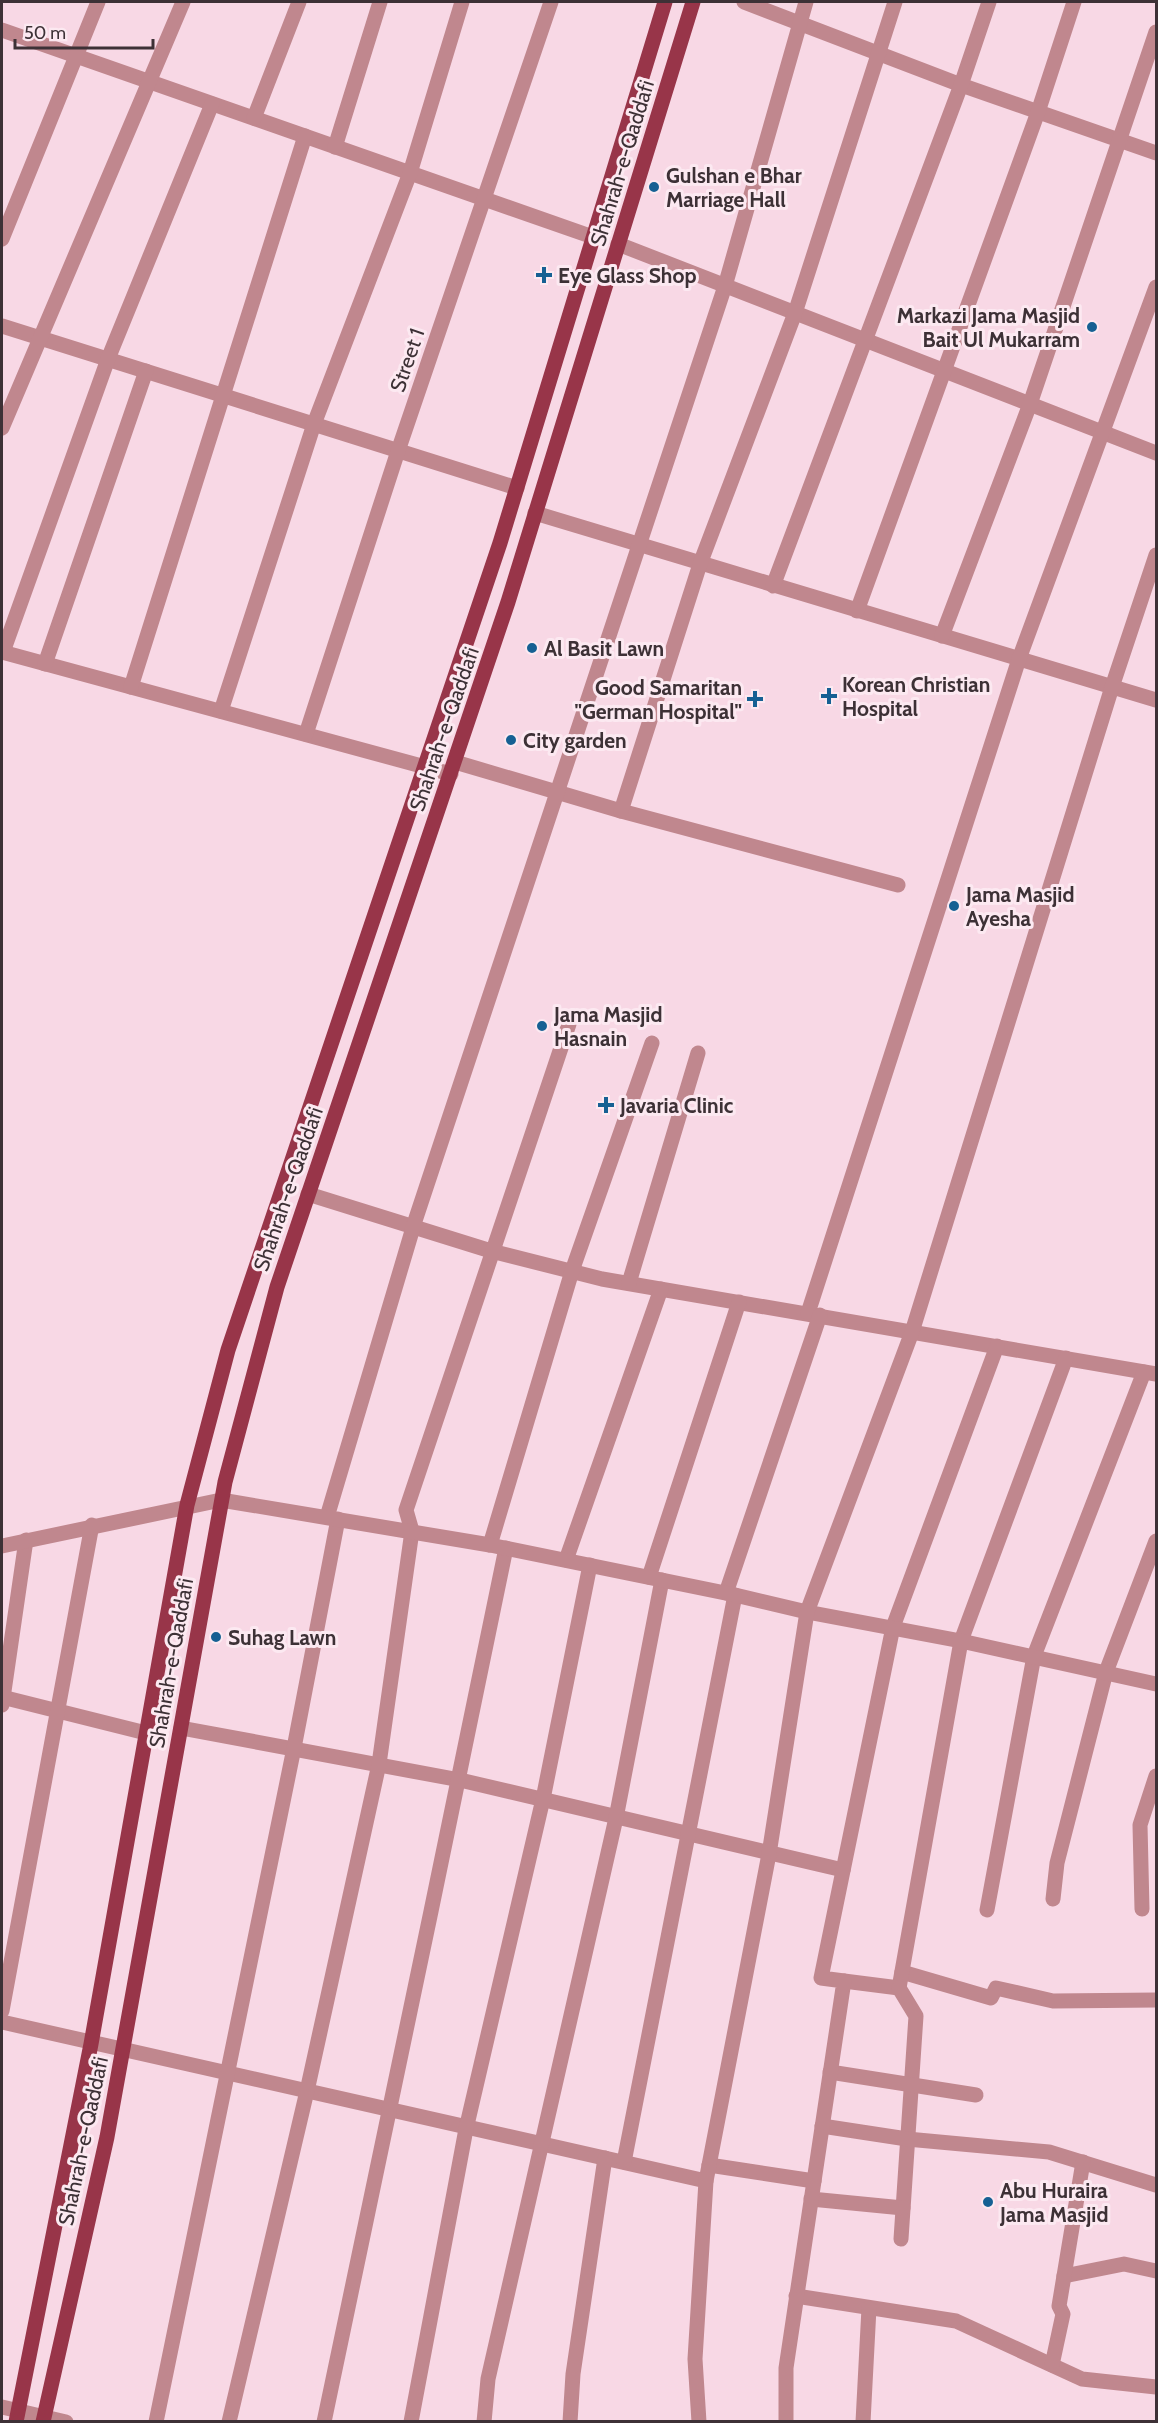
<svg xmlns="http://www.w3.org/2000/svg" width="1158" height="2423" font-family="Cabin,sans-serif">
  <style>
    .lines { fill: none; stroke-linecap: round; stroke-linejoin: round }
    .minor { stroke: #c0878e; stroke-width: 15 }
    .tertiary { stroke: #c0878e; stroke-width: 15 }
    .primary { stroke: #983549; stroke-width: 15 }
    .poi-dot { fill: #166093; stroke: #fce9f1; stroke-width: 2 }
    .labels { text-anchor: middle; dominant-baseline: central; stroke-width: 6; stroke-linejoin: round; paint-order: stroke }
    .street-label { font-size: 21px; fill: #3d3136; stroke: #fce9f1 }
    .poi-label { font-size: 21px; font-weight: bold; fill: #3d3136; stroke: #fce9f1; text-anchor: start }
  </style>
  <rect width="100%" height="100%" fill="#f8d8e5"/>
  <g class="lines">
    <g class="minor">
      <polyline points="744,2 961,85 1156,153"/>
      <polyline points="2,30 593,237"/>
      <polyline points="254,118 299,2"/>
      <polyline points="335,147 380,2"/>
      <polyline points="2,239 98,2"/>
      <polyline points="618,244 1156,453"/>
      <polyline points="2,326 517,488"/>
      <polyline points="2,428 183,2"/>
      <polyline points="535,513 1156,700"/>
      <polyline points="773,586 961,85 989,2"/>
      <polyline points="857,611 1038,112 1074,2"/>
      <polyline points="942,636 1030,404 1156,32"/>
      <polyline points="2,652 451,774"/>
      <polyline points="3,652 108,359 212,104"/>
      <polyline points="45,664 146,371"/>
      <polyline points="131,687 305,136"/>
      <polyline points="221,711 314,424 410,173 462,2"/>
      <polyline points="306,734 398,451 551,2"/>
      <polyline points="455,762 621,811 898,885"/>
      <polyline points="621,811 700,564 795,313 895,2"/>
      <polyline points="308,1194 491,1251 602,1279 1156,1374"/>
      <polyline points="629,1283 698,1053"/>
      <polyline points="808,1313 1019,659 1156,287"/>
      <polyline points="327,1517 415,1221 725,286 806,2"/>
      <polyline points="490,1545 572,1271 652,1043"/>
      <polyline points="566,1560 661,1289"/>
      <polyline points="649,1577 739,1302"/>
      <polyline points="726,1593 820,1315"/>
      <polyline points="2,1697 146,1733"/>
      <polyline points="2,1705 26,1540"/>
      <polyline points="181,1728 460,1780 843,1870"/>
      <polyline points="1053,1899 1057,1863 1106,1672 1156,1541"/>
      <polyline points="1142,1909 1140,1825 1156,1776"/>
      <polyline points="987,1910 1034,1656 1144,1372"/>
      <polyline points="902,1972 991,1998 996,1988 1053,2001 1156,2000"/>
      <polyline points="844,1981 899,1988 961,1641 1066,1358"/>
      <polyline points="899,1988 916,2016 901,2239"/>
      <polyline points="2,2011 92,1525"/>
      <polyline points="2,2022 706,2181"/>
      <polyline points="830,2072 976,2095"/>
      <polyline points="822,2126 907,2139 1049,2152 1156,2185"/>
      <polyline points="624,2162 735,1595"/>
      <polyline points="709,2165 814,2181"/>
      <polyline points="811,2199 903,2208"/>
      <polyline points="1064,2276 1124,2264 1156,2271"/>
      <polyline points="796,2296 956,2321 1082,2379 1156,2387"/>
      <polyline points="1052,2365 1063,2314 1059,2306 1083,2162"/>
      <polyline points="2,2407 66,2422"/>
      <polyline points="156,2422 294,1748 338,1519"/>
      <polyline points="229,2422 307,2091 379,1764 412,1531 406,1510 569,1024"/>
      <path d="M324 2422C383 2130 448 1840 506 1548"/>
      <polyline points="411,2422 466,2129 543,1799 590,1565"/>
      <polyline points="484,2422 488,2379 616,1818 662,1580"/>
      <polyline points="570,2422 573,2374 605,2158"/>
      <polyline points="786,2422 786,2368 844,1981 821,1978 893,1627 997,1346"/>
      <polyline points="863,2422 869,2308"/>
    </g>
    <g class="tertiary">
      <polyline points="2,1546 221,1500 490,1545 735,1595 807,1612 961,1641 1156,1684"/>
      <polyline points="699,2422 695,2359 706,2181 769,1854 807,1612 912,1332 1112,687 1156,555"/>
    </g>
    <g class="primary">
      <polyline points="16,2422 91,2044 187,1505 228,1350 500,543 665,2"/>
      <polyline points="43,2422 107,2137 225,1482 277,1287 508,602 693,2"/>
    </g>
  </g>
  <g class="poi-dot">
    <circle cx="654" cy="187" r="6"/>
    <path d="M541 266h6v6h6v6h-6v6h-6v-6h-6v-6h6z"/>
    <circle cx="1092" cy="327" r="6"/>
    <circle cx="532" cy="648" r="6"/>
    <path d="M826 687h6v6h6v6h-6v6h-6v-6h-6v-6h6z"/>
    <path d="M752 690h6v6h6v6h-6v6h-6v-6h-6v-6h6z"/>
    <circle cx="511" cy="740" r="6"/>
    <circle cx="954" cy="906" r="6"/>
    <circle cx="542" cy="1026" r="6"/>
    <path d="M603 1096h6v6h6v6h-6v6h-6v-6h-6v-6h6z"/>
    <circle cx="216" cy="1637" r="6"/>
    <circle cx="988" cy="2202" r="6"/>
  </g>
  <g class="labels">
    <g class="street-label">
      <text transform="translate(622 163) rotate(-73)">Shahrah-e-Qaddafi</text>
      <text transform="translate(407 360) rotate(-71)">Street 1</text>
      <text transform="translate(444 729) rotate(-71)">Shahrah-e-Qaddafi</text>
      <text transform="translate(288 1189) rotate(-71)">Shahrah-e-Qaddafi</text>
      <text transform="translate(171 1663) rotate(-80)">Shahrah-e-Qaddafi</text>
      <text transform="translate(83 2141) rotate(-78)">Shahrah-e-Qaddafi</text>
    </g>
    <g class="poi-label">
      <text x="666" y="175">Gulshan e Bhar<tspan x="666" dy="24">Marriage Hall</tspan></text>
      <text x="558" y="275">Eye Glass Shop</text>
      <text x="1080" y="315" text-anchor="end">Markazi Jama Masjid<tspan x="1080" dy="24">Bait Ul Mukarram</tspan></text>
      <text x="544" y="648">Al Basit Lawn</text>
      <text x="842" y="684">Korean Christian<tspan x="842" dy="24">Hospital</tspan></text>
      <text x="742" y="687" text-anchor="end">Good Samaritan<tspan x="742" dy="24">"German Hospital"</tspan></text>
      <text x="523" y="740">City garden</text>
      <text x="966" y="894">Jama Masjid<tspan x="966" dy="24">Ayesha</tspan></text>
      <text x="554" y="1014">Jama Masjid<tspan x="554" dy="24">Hasnain</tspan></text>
      <text x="620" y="1105">Javaria Clinic</text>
      <text x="228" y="1637">Suhag Lawn</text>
      <text x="1000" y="2190">Abu Huraira<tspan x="1000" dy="24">Jama Masjid</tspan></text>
    </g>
  </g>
  <rect width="1158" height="2423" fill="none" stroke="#3d3136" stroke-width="6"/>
  <path d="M15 39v9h138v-9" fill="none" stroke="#3d3136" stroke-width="3"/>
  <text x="24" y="39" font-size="18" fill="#3d3136" stroke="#fce9f1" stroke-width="4.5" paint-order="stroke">50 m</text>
</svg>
